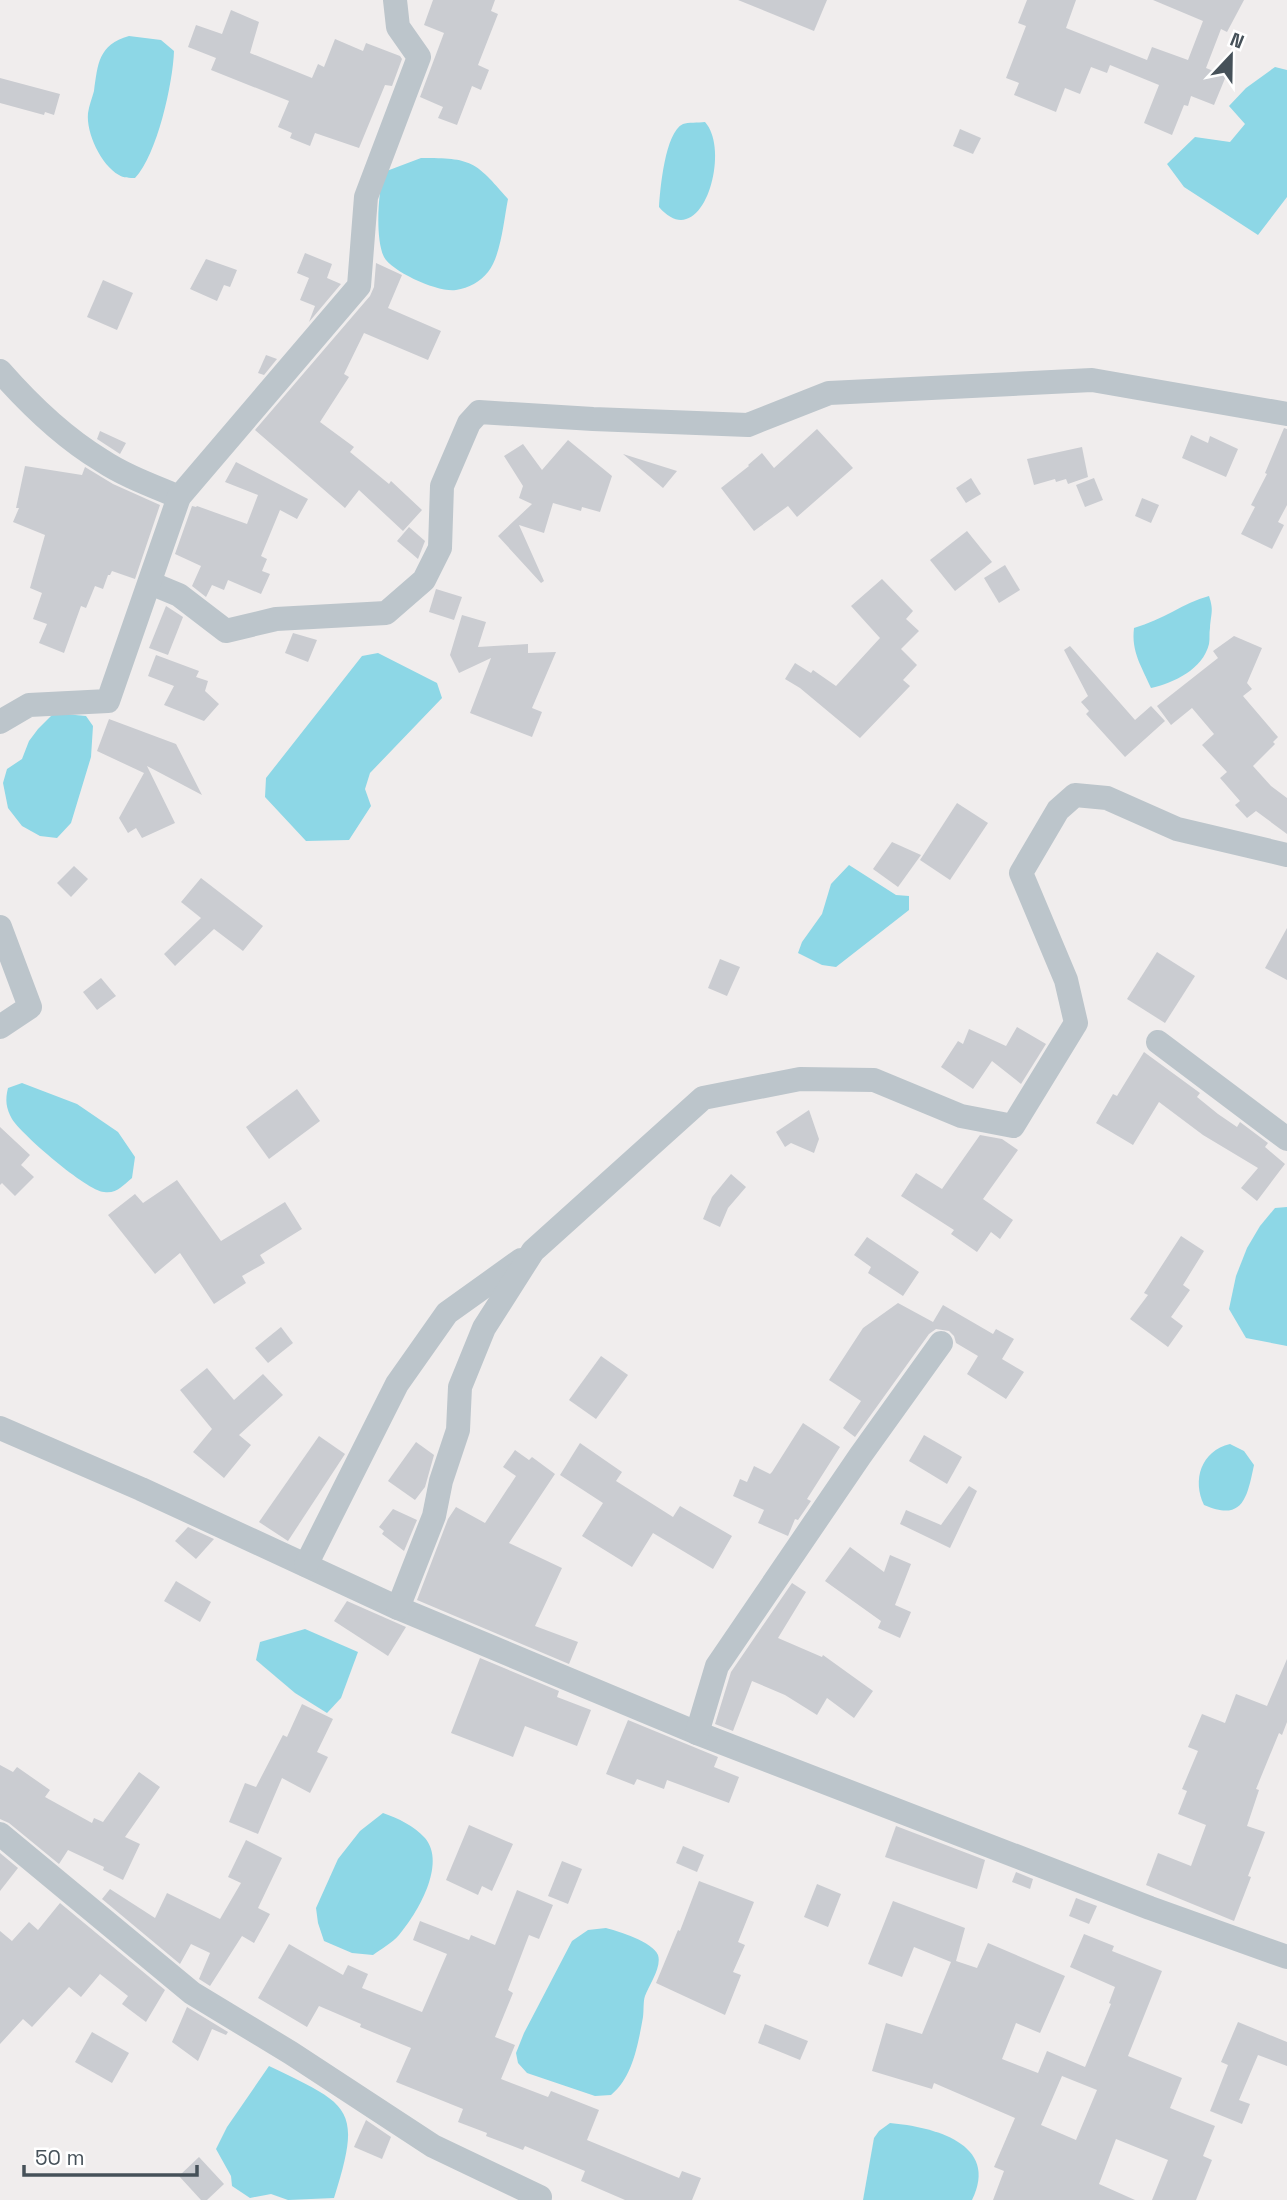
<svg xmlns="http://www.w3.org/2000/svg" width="1287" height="2200" font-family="'Space Grotesk',sans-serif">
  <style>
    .water { fill: #8dd7e6 }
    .building { fill: #caccd1; fill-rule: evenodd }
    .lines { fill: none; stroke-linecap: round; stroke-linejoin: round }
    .minor { stroke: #bcc5cb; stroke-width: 24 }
  </style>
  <rect width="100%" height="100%" fill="#f0eded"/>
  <g class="water">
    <path d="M129 36 161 40 174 51C173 83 157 155 135 178 130 178 123 178 119 175 101 165 86 133 88 113 89 106 92 98 94 91 98 64 98 45 129 36Z"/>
    <polygon points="1275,67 1287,70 1287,197 1258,235 1184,187 1167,164 1195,137 1230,142 1245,124 1229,106 1246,88"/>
    <path d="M705 122C732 152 701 256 659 207 660 190 665 132 683 124 688 122 698 123 705 122Z"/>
    <path d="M421 158C472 158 475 161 508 199 504 219 501 256 488 272 480 282 469 288 456 290 439 293 392 272 384 257 375 239 378 192 384 172Z"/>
    <path d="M1209 596C1214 611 1211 613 1210 628 1209 633 1210 639 1209 644 1203 669 1174 683 1151 688 1142 667 1131 652 1134 628 1163 620 1183 603 1209 596Z"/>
    <polygon points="378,653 437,683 442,698 370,773 365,789 371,806 349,840 306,841 265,797 266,778 362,656"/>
    <polygon points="54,713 86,716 93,726 91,757 71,823 57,838 40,836 22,826 8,808 3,783 7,769 22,759 29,741 38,729"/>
    <polygon points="849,865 896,895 909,896 909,910 836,967 822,965 798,953 802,942 822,914 831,884"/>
    <path d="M22 1083 77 1104 118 1132 135 1157 132 1178C123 1185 117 1194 104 1192 87 1191 21 1134 12 1119 6 1108 5 1100 8 1088Z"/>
    <polygon points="1287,1207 1287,1346 1246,1338 1229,1309 1236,1276 1247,1248 1260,1226 1275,1208"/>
    <path d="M1230 1444 1244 1451 1254 1465C1247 1498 1243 1522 1204 1505 1192 1480 1201 1451 1230 1444Z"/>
    <polygon points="305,1629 358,1652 341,1698 327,1713 295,1693 256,1660 260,1642"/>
    <path d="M383 1813C399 1819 413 1825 425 1838 447 1864 417 1914 399 1935 392 1943 381 1949 373 1955L352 1953 324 1941 318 1923 316 1908 338 1859 360 1831Z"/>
    <path d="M606 1928C618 1931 653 1942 658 1955 662 1967 649 1985 645 1996 643 2002 644 2010 643 2017 638 2044 633 2077 611 2095L595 2096 527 2073 518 2063 516 2053 524 2033 572 1941 588 1930Z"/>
    <path d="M269 2066C350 2105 363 2107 334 2198L288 2200 271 2194 250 2198 232 2186 231 2176 216 2149 227 2127Z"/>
    <path d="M890 2123C933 2127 1000 2143 972 2200H863L874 2138 879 2131Z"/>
  </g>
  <g class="building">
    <polygon points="433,0 495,0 491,11 498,14 478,65 489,70 481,90 472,86 457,125 438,118 443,107 420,97 444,33 424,25"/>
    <polygon points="738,0 827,0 814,31"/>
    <polygon points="1027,0 1076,0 1066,28 1147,60 1152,47 1188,60 1203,21 1153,0 1244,0 1227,32 1221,29 1206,68 1226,76 1214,105 1191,96 1188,106 1184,105 1172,135 1144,123 1159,85 1110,65 1107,73 1091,67 1080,94 1065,88 1056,112 1014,95 1019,83 1006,78 1026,26 1018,23"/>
    <polygon points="231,10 259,22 250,53 312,78 318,64 324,67 335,39 363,51 366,43 400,56 402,59 392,86 385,85 359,148 315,133 310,146 290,138 292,133 278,127 289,101 211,70 216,58 188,47 196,25 222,34"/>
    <polygon points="0,78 60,94 54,115 45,112 44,115 0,103"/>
    <polygon points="960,129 981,138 973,154 953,146"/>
    <polygon points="305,253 332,264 327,278 341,284 309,322 315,306 300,300 309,278 297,273"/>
    <polygon points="206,259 237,270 230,287 224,285 217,301 190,289"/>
    <polygon points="376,263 402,275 388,308 441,331 428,360 364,333 344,374 349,377 320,422 354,447 350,452 389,484 391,481 422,510 403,531 359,490 345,508 255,430 370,296 374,287"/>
    <polygon points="103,280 133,293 117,330 87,317"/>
    <polygon points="266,355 277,359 264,375 258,373"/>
    <polygon points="1284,428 1287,429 1287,505 1278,522 1284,525 1272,549 1241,534 1255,507 1251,505 1267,474 1265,473"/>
    <polygon points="817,429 853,468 797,517 788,506 754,531 721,488 749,466 748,465 762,453 774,468"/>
    <polygon points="100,431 126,443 120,454 97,439"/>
    <polygon points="1191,435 1208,443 1210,436 1238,449 1226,477 1182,458"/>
    <polygon points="568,440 612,476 600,512 582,507 581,511 553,503 544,533 519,525 544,581 541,583 498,536 532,504 519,498 523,486 504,456 523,444 542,470"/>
    <polygon points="1082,447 1088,477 1068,484 1066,479 1056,482 1055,479 1034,485 1027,459"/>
    <polygon points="623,454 677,471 663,488"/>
    <polygon points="236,462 308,499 297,519 280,510 261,556 267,559 262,571 270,574 261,594 228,580 224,590 212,585 206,597 192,586 201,566 175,554 192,506 196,507 197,506 247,524 258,495 225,482"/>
    <polygon points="25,466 82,475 85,467 113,484 160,505 135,579 112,571 110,575 108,575 103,589 95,586 86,608 81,606 64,653 39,643 47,624 33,619 42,593 30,588 45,535 13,522 19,508 16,508"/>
    <polygon points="971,478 981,494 966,503 956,488"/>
    <polygon points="1094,478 1103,500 1085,507 1076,485"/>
    <polygon points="1142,498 1159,505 1151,523 1135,516"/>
    <polygon points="409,527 425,541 418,559 397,541"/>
    <polygon points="967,531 992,562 955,591 930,560"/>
    <polygon points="1005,565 1020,590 999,603 984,578"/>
    <polygon points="882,579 913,611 906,619 919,631 901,649 917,665 903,680 910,686 860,738 800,688 785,679 795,663 811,673 813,670 836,686 880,638 851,606"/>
    <polygon points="436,589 462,597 454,620 429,612"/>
    <polygon points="166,606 183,617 168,655 149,648"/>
    <polygon points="462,615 486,622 478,647 528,644 528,653 556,652 532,708 542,712 532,737 470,713 491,658 459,673 450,655"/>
    <polygon points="293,633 317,640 308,662 285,653"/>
    <polygon points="1234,636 1262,648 1247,683 1252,689 1243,696 1278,737 1273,742 1275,744 1253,766 1271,786 1287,798 1287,834 1256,811 1247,818 1235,805 1240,801 1220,778 1227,772 1202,745 1214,734 1192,708 1171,725 1157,706 1218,658 1213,651"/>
    <polygon points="1070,646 1135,720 1151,706 1165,721 1125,757 1086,714 1089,711 1081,702 1088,696 1064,650"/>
    <polygon points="156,655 199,671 196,677 208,681 205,691 219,704 204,721 164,705 174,686 148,676"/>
    <polygon points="109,719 176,744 202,795 147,766 175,823 142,838 136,828 128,833 119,818 144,773 97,751"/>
    <polygon points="957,803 988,823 950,880 920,860"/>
    <polygon points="892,842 921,855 898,887 873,869"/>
    <polygon points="74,866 88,879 71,897 57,883"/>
    <polygon points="201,878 263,926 243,951 214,929 175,966 164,954 201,918 181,902"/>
    <polygon points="1287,928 1287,980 1265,968"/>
    <polygon points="1157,952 1195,976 1165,1023 1127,999"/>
    <polygon points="720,959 740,967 727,996 708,988"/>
    <polygon points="101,978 116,996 97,1010 83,992"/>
    <polygon points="1017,1027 1046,1044 1021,1084 992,1061 973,1089 941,1067 958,1041 963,1044 969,1029 1006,1046"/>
    <polygon points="1144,1052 1200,1093 1197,1097 1218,1114 1237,1127 1240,1122 1268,1143 1265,1147 1285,1164 1257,1201 1241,1188 1258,1168 1203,1135 1159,1102 1133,1145 1096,1123 1113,1094 1117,1096"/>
    <polygon points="297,1089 320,1121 269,1159 246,1127"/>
    <polygon points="809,1110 819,1139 814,1153 791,1143 785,1147 776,1132"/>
    <polygon points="0,1127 30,1155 21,1165 34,1177 15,1196 2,1183 0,1185"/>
    <polygon points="980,1135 1002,1139 1018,1150 983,1199 1013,1220 1000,1239 991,1232 977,1252 951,1234 954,1230 901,1196 916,1173 942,1189"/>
    <polygon points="731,1174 746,1187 728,1208 720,1227 703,1219 712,1197"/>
    <polygon points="177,1180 221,1241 285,1202 302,1229 260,1255 265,1263 242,1276 246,1283 214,1304 180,1253 155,1274 108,1215 135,1194 143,1203"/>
    <polygon points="1181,1236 1204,1251 1183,1285 1190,1290 1171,1317 1183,1326 1168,1347 1130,1319 1148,1295 1144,1293"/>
    <polygon points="867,1237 919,1272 903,1296 868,1273 871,1267 854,1255"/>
    <polygon points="898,1303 933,1322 943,1305 993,1334 996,1329 1014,1339 1002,1359 1024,1372 1006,1399 967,1374 978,1356 956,1343 954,1336 949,1331 936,1329 929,1334 855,1437 843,1428 861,1401 829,1380 863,1328"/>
    <polygon points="281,1327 293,1343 268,1363 255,1348"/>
    <polygon points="601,1356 628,1375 596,1419 569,1400"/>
    <polygon points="207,1368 234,1400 263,1374 283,1395 239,1435 251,1445 224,1478 193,1452 212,1429 180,1390"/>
    <polygon points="803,1423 840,1447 807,1499 811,1501 798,1520 795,1519 788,1536 758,1523 764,1510 733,1496 740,1479 747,1482 754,1466 770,1474 772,1472"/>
    <polygon points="924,1435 962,1457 947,1484 909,1461"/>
    <polygon points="319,1436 345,1454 288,1541 259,1522"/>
    <polygon points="416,1442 434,1455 425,1487 415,1500 388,1481"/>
    <polygon points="580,1443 622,1472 616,1481 673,1517 680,1506 732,1536 713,1569 653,1533 632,1567 582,1536 603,1503 560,1475"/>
    <polygon points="515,1450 529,1460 532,1457 555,1474 509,1543 562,1568 535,1626 578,1642 569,1664 417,1600 448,1519 456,1507 485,1523 516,1476 503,1467"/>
    <polygon points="969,1486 977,1491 950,1548 900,1524 906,1510 941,1525"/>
    <polygon points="393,1509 417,1520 404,1551 382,1534 384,1531 379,1527"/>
    <polygon points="188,1527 214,1539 196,1559 175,1541"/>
    <polygon points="850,1547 884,1572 890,1555 911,1564 895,1605 911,1612 900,1638 878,1628 881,1621 825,1581"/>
    <polygon points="176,1581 211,1602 200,1622 164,1601"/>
    <polygon points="792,1583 806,1592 778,1638 822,1657 823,1655 873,1691 854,1718 827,1698 817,1715 785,1695 752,1681 733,1731 715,1724 731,1672"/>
    <polygon points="347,1601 406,1627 388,1656 334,1621"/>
    <polygon points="480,1658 559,1691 557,1697 591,1710 577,1746 525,1726 513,1757 451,1733"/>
    <polygon points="1287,1659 1287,1722 1282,1735 1279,1733 1256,1789 1259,1790 1247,1826 1265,1832 1248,1876 1251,1877 1234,1921 1146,1885 1158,1853 1191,1866 1206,1825 1178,1814 1187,1791 1182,1789 1198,1751 1188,1747 1202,1714 1225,1723 1236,1694 1267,1706"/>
    <polygon points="302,1704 333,1719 317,1752 328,1757 310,1793 282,1778 258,1834 229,1822 245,1783 256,1787 283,1735 287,1737"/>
    <polygon points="628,1720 718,1757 714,1767 739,1777 729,1803 667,1780 664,1789 637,1779 634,1785 606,1774"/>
    <polygon points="0,1765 13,1772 17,1767 50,1790 45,1797 92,1823 94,1818 103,1822 139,1772 160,1787 125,1837 140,1844 123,1880 103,1870 104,1867 68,1850 59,1864 9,1823 0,1819"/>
    <polygon points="469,1825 513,1844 492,1891 482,1886 478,1895 446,1880"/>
    <polygon points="896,1826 985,1860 977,1889 885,1857"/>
    <polygon points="246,1840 282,1858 258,1908 270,1914 254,1943 242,1936 210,1986 199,1979 210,1953 191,1944 180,1964 102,1899 110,1889 155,1918 167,1893 220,1919 241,1883 228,1877"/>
    <polygon points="683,1846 704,1855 697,1872 676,1863"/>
    <polygon points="0,1853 18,1868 0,1891"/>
    <polygon points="562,1861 582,1869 568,1904 548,1896"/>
    <polygon points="1016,1872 1033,1879 1030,1889 1012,1882"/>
    <polygon points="699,1881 754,1902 738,1942 745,1945 733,1972 741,1975 725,2015 656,1983 678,1930 680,1931"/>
    <polygon points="817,1884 841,1894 828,1927 804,1917"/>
    <polygon points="517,1890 553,1905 539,1939 529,1935 508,1990 513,1993 495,2037 515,2045 501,2079 548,2097 551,2091 599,2110 587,2140 679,2178 682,2171 701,2178 692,2200 625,2200 581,2181 585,2171 525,2146 523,2150 486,2136 487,2133 458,2122 463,2109 396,2082 411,2048 360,2027 361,2024 319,2006 307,2027 258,1998 289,1944 343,1975 348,1965 368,1974 362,1988 422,2012 447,1954 413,1940 420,1921 469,1940 471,1935 495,1945"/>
    <polygon points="1076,1898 1097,1906 1089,1924 1069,1916"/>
    <path d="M893 1901 965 1928 956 1961 977 1968 988 1943 1065 1976 1040 2033 1016 2023 1002 2059 1038 2073 1047 2051 1085 2067 1111 2004 1109 2003 1115 1987 1070 1967 1084 1934 1114 1946 1112 1951 1162 1971 1128 2056 1182 2078 1170 2108 1215 2126 1203 2156 1212 2160 1196 2200H1152L1168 2160 1116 2139 1099 2184 1135 2200H993L1004 2171 994 2167 1015 2118 934 2083 932 2089 872 2071 886 2023 922 2034 951 1962 914 1947 902 1977 868 1964ZM1062 2076 1097 2090 1076 2140 1041 2125Z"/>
    <polygon points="60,1903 165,1990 146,2022 122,2004 128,1996 100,1974 81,1997 69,1987 32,2027 23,2019 0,2044 0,1931 12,1941 29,1922 38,1930"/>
    <polygon points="187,2007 228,2032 226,2035 212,2029 198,2061 172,2042"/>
    <polygon points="1238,2022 1287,2042 1287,2066 1258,2055 1239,2100 1250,2104 1242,2124 1210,2111 1228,2065 1221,2062"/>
    <polygon points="765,2024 808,2041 800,2060 758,2043"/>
    <polygon points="92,2032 129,2053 112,2083 75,2062"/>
    <polygon points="366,2120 391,2137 382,2159 354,2147"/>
    <polygon points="199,2157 224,2184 207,2200 201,2200 179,2176"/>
  </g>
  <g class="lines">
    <g class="minor">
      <path d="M0 371C29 404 63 437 101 460 125 476 153 486 179 497"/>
      <polyline points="150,583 179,595 226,631 276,619 386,613 424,580 440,548 442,486 469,423 479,412 593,419 748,425 829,393 1092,380 1287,414"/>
      <polyline points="0,722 29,705 108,701 179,497 359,286 366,197 419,57 398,27 395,0"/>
      <polyline points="0,927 30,1007 0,1027"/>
      <polyline points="1158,1042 1287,1139"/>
      <polyline points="0,1428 141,1489 398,1608 697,1733 1150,1908 1287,1957"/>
      <polyline points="306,1565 397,1384 447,1313 521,1260"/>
      <polyline points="398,1608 434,1516 441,1481 458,1430 460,1387 484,1328 533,1251 703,1098 800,1079 874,1080 961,1116 1013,1126 1076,1023 1066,980 1021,873 1058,810 1075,795 1107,798 1177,829 1287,855"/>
      <polyline points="697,1733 717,1666 860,1456 941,1343"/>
      <polyline points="0,1834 192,1993 291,2053 433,2146 540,2197"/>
    </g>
  </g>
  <g transform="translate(1231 56) rotate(22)" stroke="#ffffff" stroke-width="5" paint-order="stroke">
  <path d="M0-5L12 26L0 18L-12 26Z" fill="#465159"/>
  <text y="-10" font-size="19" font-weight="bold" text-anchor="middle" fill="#465159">N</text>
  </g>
  <path d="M24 2165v10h173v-10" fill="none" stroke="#465159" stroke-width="3.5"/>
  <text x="35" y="2165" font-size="21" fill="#465159" stroke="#ffffff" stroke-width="5" paint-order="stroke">50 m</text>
</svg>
